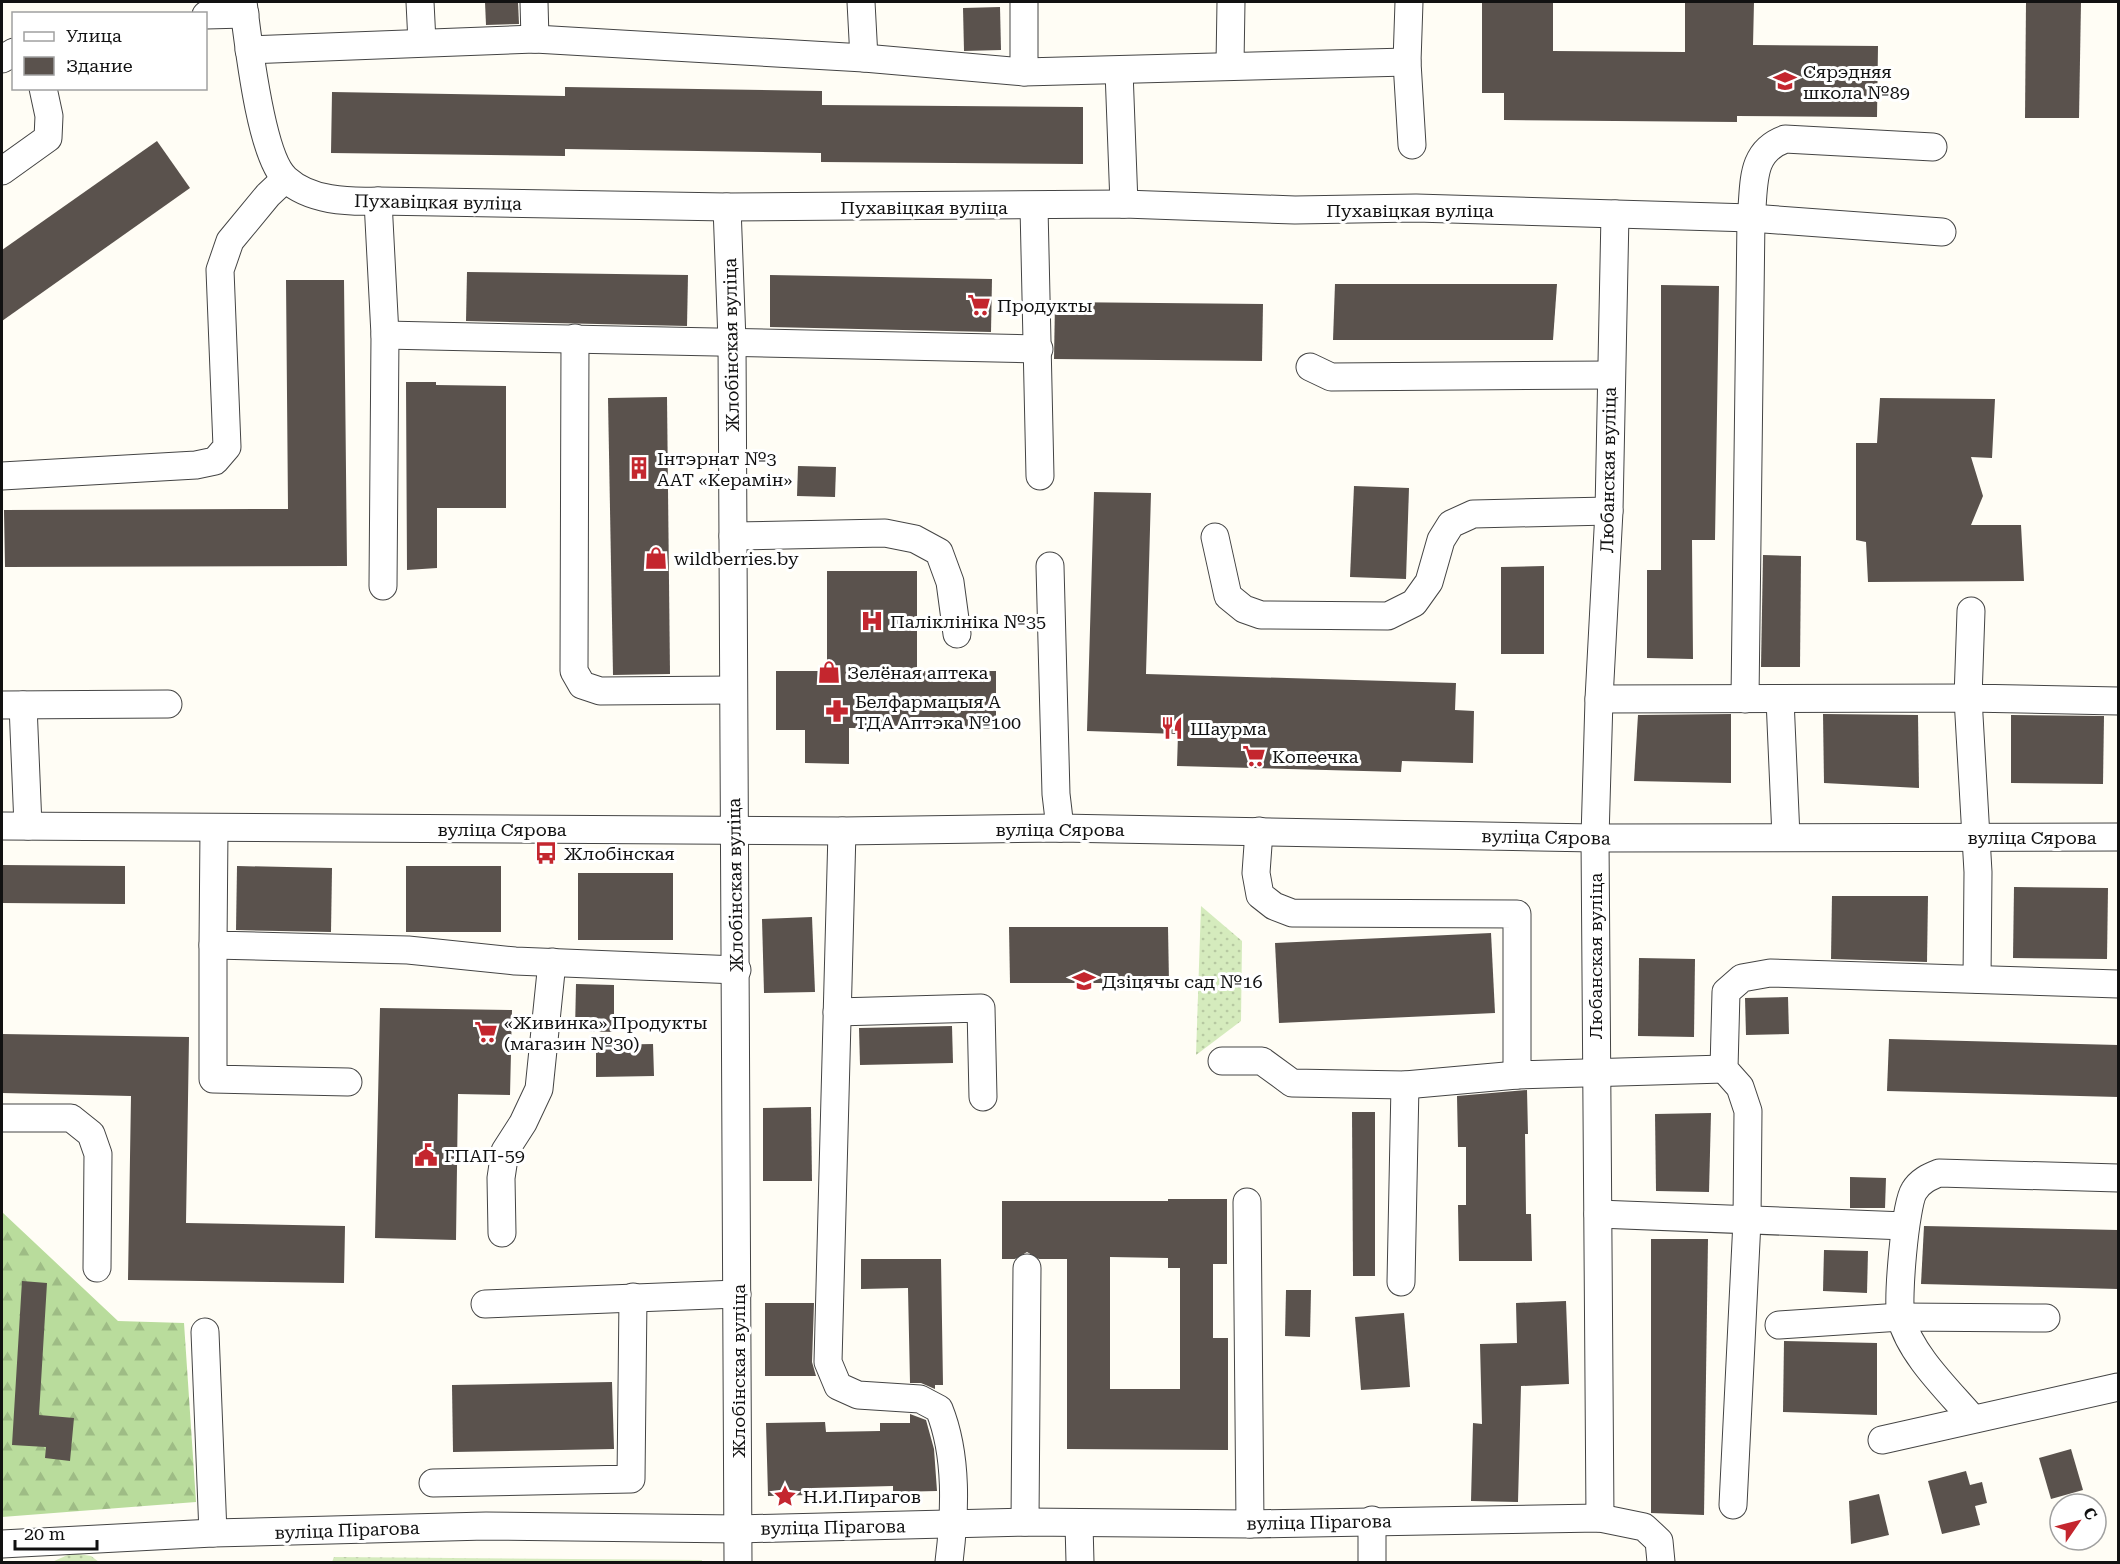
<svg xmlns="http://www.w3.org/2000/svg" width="2120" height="1564" font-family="'Roboto Serif',serif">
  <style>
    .grass { fill: url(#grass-dots) }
    .forest { fill: url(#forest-firs) }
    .building { fill: #5a524d; fill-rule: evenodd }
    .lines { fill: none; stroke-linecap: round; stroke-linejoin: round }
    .minor-casing { stroke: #444; stroke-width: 29 }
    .minor { stroke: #fff; stroke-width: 27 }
    .labels { text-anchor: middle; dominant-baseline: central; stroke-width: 6; stroke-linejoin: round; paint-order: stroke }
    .poi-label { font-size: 18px; fill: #111; stroke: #fff; text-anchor: start }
    .street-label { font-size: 18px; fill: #111; stroke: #fff }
  </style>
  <defs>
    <pattern id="grass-dots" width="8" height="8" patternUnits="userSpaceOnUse" patternTransform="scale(1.5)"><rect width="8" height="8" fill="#d5ebbd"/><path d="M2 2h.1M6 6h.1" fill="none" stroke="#b6c8a1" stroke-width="1.8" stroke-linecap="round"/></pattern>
    <pattern id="forest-firs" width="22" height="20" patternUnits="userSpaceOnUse" patternTransform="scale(1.5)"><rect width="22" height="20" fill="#b9dc9c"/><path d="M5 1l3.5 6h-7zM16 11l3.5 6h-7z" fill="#9ebc85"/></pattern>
  </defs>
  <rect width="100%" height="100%" fill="#fffdf5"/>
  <g class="grass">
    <polygon points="1201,906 1242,941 1241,1021 1196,1055"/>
    <polygon points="72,1553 91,1556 99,1562 52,1562"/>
    <polygon points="334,1557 702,1560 702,1562 332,1562"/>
  </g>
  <polygon class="forest" points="2,1212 118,1321 184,1323 196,1502 2,1517"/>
  <g class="building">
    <polygon points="485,2 518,2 519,24 486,25"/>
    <polygon points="1482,2 1553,2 1553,51 1685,52 1685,2 1754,2 1753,45 1878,46 1877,117 1737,116 1737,122 1504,120 1504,93 1482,93"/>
    <polygon points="2026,2 2081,2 2079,118 2025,118"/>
    <polygon points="1000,7 1001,50 964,51 963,8"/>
    <polygon points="565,87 822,91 822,105 1083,107 1083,164 821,162 821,153 565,149 565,156 331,153 332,92 565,96"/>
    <polygon points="157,141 190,188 2,321 2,250"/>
    <polygon points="467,272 688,275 687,326 466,321"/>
    <polygon points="770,275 992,279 991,332 770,327"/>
    <polygon points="286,280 344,280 347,566 5,567 4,510 288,509"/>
    <polygon points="1335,284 1557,284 1553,340 1333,340"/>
    <polygon points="1661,285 1719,286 1715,540 1692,540 1693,659 1647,658 1647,570 1661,570"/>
    <polygon points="1055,302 1263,304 1262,361 1054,359"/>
    <polygon points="406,382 436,382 436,385 506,386 506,508 437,508 437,568 407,570"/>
    <polygon points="667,397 670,674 613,675 608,398"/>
    <polygon points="1880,398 1995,399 1992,458 1971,457 1983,496 1971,525 2021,525 2024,581 1868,582 1866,542 1856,540 1856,443 1877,443"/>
    <polygon points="798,466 836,467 835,497 797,496"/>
    <polygon points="1354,486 1409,488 1406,579 1350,577"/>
    <polygon points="1094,492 1151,493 1146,674 1456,683 1455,710 1474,711 1473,763 1402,761 1401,772 1177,766 1178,734 1087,731"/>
    <polygon points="1763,555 1801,556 1800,667 1761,667"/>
    <polygon points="1544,566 1544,654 1501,654 1501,567"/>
    <polygon points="827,571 917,571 917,671 996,671 996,729 849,728 849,764 805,763 805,730 776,730 776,671 827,671"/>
    <polygon points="1731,714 1731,783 1634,781 1638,715"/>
    <polygon points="1823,714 1918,715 1919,788 1824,783"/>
    <polygon points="2011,715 2104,716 2103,784 2011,783"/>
    <polygon points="2,865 125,866 125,904 2,903"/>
    <polygon points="237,866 332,868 331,932 236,930"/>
    <rect x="406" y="866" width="95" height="66"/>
    <rect x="578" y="873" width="95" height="67"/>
    <polygon points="2014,887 2108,888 2107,959 2013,958"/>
    <polygon points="1832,896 1928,896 1927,962 1831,959"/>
    <polygon points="812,917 815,992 764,993 762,919"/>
    <polygon points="1009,927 1168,927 1169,983 1010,983"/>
    <polygon points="1491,933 1495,1013 1279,1023 1275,943"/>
    <polygon points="1639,958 1695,959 1694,1037 1638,1036"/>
    <polygon points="576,984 614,985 614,1032 575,1031"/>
    <polygon points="1788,997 1789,1034 1746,1035 1745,998"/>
    <polygon points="380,1008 512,1010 510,1095 458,1094 456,1240 375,1238"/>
    <polygon points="952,1026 953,1063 860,1065 859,1028"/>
    <polygon points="2,1034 189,1037 186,1223 345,1226 344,1283 128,1280 131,1096 2,1093"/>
    <polygon points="1889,1039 2118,1045 2118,1097 1887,1091"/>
    <polygon points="653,1044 654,1076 596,1077 596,1045"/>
    <polygon points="1527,1090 1528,1134 1525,1134 1526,1214 1531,1214 1532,1261 1459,1261 1458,1205 1466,1205 1466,1147 1458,1147 1457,1096"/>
    <polygon points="811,1107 812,1181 763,1181 763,1108"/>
    <polygon points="1352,1112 1375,1112 1375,1276 1353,1276"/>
    <polygon points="1711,1113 1709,1192 1656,1191 1655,1114"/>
    <polygon points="1850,1177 1886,1178 1885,1208 1850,1208"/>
    <path d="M1168 1199H1227V1264H1213V1338H1228V1450L1067 1449V1259H1039L1027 1252 1015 1259H1002V1201H1168ZM1110 1257 1168 1258V1268H1180V1389H1110Z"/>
    <polygon points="1924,1226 2118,1230 2118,1289 1921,1284"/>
    <polygon points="1651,1239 1708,1239 1704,1515 1651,1513"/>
    <polygon points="1824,1250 1868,1251 1867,1293 1823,1291"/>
    <polygon points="861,1259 941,1259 943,1385 935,1385 935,1389 921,1383 910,1383 908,1288 861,1289"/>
    <polygon points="22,1281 47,1283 39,1415 74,1418 70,1461 45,1458 46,1447 12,1445"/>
    <polygon points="1286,1290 1311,1290 1310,1337 1285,1336"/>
    <polygon points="1566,1301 1569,1384 1521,1386 1518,1502 1471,1501 1473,1423 1482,1424 1480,1344 1517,1343 1516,1303"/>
    <polygon points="765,1303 814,1303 812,1362 816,1376 765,1376"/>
    <polygon points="1404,1313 1410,1387 1361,1390 1355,1317"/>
    <polygon points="1784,1341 1877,1343 1877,1415 1783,1412"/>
    <polygon points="612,1382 614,1449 453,1452 452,1385"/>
    <polygon points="910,1414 926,1420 934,1449 937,1491 893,1492 893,1486 812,1488 812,1495 768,1496 766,1423 825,1422 826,1432 880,1431 880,1423 910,1423"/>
    <polygon points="2071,1449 2083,1490 2051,1499 2039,1458"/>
    <polygon points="1966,1471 1970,1485 1982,1482 1987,1503 1975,1506 1980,1525 1942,1534 1928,1481"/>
    <polygon points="1879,1494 1889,1535 1851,1544 1849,1501"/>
  </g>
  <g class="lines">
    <g class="minor-casing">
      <g id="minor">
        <path d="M243 2C248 39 260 156 286 179 310 201 348 202 378 201L727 207 1124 204 1295 210 1416 208 1751 218 1942 232"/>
        <polyline points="420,2 422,42"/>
        <polyline points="534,2 535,39"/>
        <polyline points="861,2 864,58"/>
        <polyline points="1024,2 1024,72"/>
        <polyline points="1409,2 1407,62 1412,145"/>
        <polyline points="206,15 245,14"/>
        <polyline points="249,50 535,39 864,58 1024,72 1407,62"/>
        <polyline points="2,59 14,52"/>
        <polyline points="1230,64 1231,2"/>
        <polyline points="1119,71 1124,204"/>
        <polyline points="2,171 48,138 49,116 43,88"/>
        <polyline points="378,201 385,335 383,586"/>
        <polyline points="727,207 732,341 738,1562"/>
        <polyline points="1034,207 1040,476"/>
        <polyline points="385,335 1039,349"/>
        <polyline points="575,338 574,671 582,685 600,691 733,690"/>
        <polyline points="1310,367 1331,377 1611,375"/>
        <polyline points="2,476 196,465 215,461 227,447 220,270 230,241 268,195 285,179"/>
        <polyline points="733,536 885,533 915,539 939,552 950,582 957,634"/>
        <polyline points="1215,537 1228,596 1244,609 1261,615 1388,616 1414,603 1429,582 1441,540 1451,524 1473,514 1609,511"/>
        <polyline points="1050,566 1056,794 1060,828"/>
        <polyline points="1971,611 1968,698 2118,701"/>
        <polyline points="1599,699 1968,698 1978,872 1977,979"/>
        <path d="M1745 699 1751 218C1755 185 1749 152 1785 139L1933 147"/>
        <polyline points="1780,699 1786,837"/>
        <polyline points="2,705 168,704"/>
        <polyline points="23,705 28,826"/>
        <polyline points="2,826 842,831 1060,828 1595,838 2118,837"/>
        <polyline points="214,829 213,945 408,950 515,961 737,970"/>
        <path d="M842 831 828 1362 838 1386 858 1395 920 1399 939 1409C958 1456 955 1513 949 1562"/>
        <polyline points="1259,831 1256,873 1260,895 1274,906 1292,913 1517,914 1517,1075 1724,1069"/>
        <polyline points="213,945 213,1079 348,1082"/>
        <polyline points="837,1012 981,1008 983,1097"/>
        <polyline points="1222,1061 1262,1061 1292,1083 1405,1085 1517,1075"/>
        <polyline points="2,1118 71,1118 91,1134 98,1154 97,1268"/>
        <polyline points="1247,1202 1250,1524"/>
        <polyline points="1598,1214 1905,1226"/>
        <polyline points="502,1233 501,1178 505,1151 523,1123 539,1089 552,962"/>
        <polyline points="1401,1282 1405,1085"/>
        <polyline points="485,1304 737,1294"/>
        <polyline points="1779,1325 1901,1317 2046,1318"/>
        <polyline points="205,1332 213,1533"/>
        <path d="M1972 1418C1948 1390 1910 1354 1901 1318 1897 1301 1905 1205 1914 1191 1920 1181 1929 1177 1939 1173L2118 1178"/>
        <polyline points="1882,1440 2118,1387"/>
        <polyline points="433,1483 631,1479 633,1297"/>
        <polyline points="1733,1505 1747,1221 1748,1111 1740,1087 1724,1069 1726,992 1742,978 1770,973 2118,984"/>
        <polyline points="1600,1518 1595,838 1599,699 1609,511 1615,214"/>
        <polyline points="1025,1522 1027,1268"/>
        <polyline points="1079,1524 1080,1562"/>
        <polyline points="2,1544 213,1533 486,1526 738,1529 1025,1522 1250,1524 1600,1518 1644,1527 1659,1541 1661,1562"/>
        <polyline points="1372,1562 1372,1520"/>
      </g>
    </g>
    <use href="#minor" class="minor"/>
  </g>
  <defs>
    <g id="school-bare" transform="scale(1.8)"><path d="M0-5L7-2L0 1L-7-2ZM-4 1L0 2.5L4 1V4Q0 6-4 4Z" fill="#c4262e" stroke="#fff" stroke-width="2.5" paint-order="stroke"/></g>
    <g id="supermarket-bare" transform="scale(1.8)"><path d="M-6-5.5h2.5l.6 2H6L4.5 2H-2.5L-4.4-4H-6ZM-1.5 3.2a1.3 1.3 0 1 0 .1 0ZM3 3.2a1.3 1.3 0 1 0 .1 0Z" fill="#c4262e" stroke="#fff" stroke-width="2.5" paint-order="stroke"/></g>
    <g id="building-bare" transform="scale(1.8)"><path d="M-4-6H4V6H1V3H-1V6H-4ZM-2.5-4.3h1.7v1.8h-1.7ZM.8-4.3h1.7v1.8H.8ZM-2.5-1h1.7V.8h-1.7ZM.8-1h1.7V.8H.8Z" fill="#c4262e" stroke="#fff" stroke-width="2.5" paint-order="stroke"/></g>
    <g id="shop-bare" transform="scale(1.8)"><path d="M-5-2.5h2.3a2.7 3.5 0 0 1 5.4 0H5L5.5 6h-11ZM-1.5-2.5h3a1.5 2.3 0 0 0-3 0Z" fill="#c4262e" stroke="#fff" stroke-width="2.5" paint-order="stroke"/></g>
    <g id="hospital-bare" transform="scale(1.8)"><path d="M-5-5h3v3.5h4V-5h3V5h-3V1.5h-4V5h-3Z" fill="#c4262e" stroke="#fff" stroke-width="2.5" paint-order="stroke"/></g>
    <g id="pharmacy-bare" transform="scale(1.8)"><path d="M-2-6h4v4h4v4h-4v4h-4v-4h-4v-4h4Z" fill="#c4262e" stroke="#fff" stroke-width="2.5" paint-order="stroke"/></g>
    <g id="restaurant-bare" transform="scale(1.8)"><path d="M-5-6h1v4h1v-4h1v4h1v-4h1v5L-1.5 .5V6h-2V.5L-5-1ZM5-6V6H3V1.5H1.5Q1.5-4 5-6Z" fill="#c4262e" stroke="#fff" stroke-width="2.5" paint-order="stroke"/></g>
    <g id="bus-bare" transform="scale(1.8)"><path d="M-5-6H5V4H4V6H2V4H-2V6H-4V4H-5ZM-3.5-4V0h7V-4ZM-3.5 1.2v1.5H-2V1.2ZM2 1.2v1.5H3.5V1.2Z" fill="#c4262e" stroke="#fff" stroke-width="2.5" paint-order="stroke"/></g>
    <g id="civic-bare" transform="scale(1.8)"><path d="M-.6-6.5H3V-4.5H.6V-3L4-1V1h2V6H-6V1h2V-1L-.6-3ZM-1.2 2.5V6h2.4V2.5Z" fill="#c4262e" stroke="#fff" stroke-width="2.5" paint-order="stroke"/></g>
    <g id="sight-bare" transform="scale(1.8)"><path d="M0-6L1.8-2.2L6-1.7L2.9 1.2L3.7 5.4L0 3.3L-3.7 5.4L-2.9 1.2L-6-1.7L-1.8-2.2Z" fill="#c4262e" stroke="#fff" stroke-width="2.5" paint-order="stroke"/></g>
  </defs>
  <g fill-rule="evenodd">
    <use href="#school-bare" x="1785" y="81"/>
    <use href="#supermarket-bare" x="979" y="305"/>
    <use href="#building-bare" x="639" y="468"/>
    <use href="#shop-bare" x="656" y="558"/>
    <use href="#hospital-bare" x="872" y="621"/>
    <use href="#shop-bare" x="829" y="672"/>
    <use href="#pharmacy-bare" x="837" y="711"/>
    <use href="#restaurant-bare" x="1172" y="728"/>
    <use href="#supermarket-bare" x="1254" y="756"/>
    <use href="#bus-bare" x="546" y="853"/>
    <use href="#school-bare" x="1084" y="981"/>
    <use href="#supermarket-bare" x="486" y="1032"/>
    <use href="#civic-bare" x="426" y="1155"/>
    <use href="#sight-bare" x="785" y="1496"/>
  </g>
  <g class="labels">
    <g class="poi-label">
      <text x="1803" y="71">Сярэдняя<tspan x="1803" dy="21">школа №89</tspan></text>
      <text x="997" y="305">Продукты</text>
      <text x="657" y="458">Інтэрнат №3<tspan x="657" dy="21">ААТ «Керамін»</tspan></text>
      <text x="674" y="558">wildberries.by</text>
      <text x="890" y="621">Паліклініка №35</text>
      <text x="847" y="672">Зелёная аптека</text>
      <text x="855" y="701">Белфармацыя А<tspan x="855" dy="21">ТДА Аптэка №100</tspan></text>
      <text x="1190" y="728">Шаурма</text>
      <text x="1272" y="756">Копеечка</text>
      <text x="564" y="853">Жлобінская</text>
      <text x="1102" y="981">Дзіцячы сад №16</text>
      <text x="504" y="1022">«Живинка» Продукты<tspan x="504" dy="21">(магазин №30)</tspan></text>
      <text x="444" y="1155">ГПАП-59</text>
      <text x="803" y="1496">Н.И.Пирагов</text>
    </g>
    <g class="street-label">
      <text transform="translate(438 202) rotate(1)">Пухавіцкая вуліца</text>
      <text x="924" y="207">Пухавіцкая вуліца</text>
      <text x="1410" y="210">Пухавіцкая вуліца</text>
      <text transform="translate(731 345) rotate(-91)">Жлобінская вуліца</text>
      <text transform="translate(1608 470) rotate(-89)">Любанская вуліца</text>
      <text x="502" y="829">вуліца Сярова</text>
      <text x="1060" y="829">вуліца Сярова</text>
      <text transform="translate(1546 837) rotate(1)">вуліца Сярова</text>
      <text x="2032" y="837">вуліца Сярова</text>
      <text transform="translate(735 885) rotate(-91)">Жлобінская вуліца</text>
      <text transform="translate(1595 956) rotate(-90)">Любанская вуліца</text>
      <text transform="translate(738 1371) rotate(-90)">Жлобінская вуліца</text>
      <text transform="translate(1319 1522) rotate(-1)">вуліца Пірагова</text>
      <text transform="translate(833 1527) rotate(-1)">вуліца Пірагова</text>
      <text transform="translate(347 1530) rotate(-2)">вуліца Пірагова</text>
    </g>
  </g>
  <rect width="2120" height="1564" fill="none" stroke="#111111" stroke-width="6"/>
  <rect x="12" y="12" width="195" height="78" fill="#ffffff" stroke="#a0a0a0" stroke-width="1.5"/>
  <rect x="24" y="32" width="30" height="9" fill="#ffffff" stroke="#a0a0a0" stroke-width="1.5"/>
  <text x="66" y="42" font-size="18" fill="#111111">Улица</text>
  <rect x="24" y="57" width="30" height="18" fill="#5a524d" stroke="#a0a0a0" stroke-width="1.5"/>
  <text x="66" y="72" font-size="18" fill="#111111">Здание</text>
  <g transform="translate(2078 1522) rotate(55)"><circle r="28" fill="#ffffff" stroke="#a0a0a0" stroke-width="1.5"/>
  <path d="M0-4.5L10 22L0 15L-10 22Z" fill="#c4262e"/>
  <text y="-9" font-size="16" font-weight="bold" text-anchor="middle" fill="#111111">С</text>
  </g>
  <path d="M15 1540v9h82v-9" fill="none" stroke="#111111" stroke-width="3"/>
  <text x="24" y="1540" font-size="18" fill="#111111" stroke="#ffffff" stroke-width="4.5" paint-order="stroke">20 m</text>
</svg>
